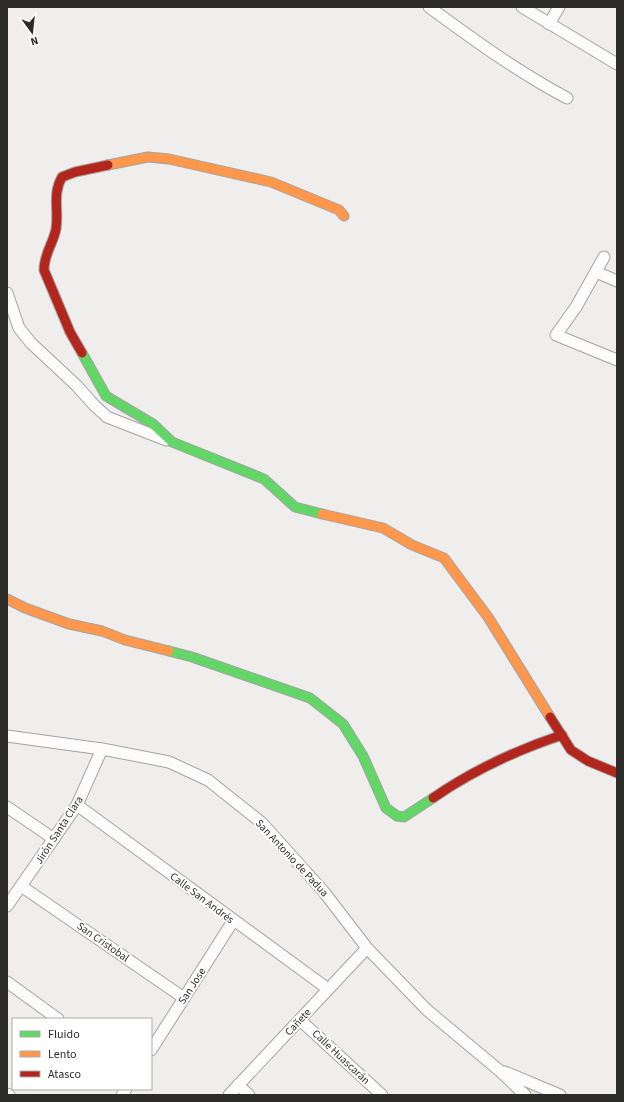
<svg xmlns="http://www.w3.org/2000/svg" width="624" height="1102" font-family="'Source Sans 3',sans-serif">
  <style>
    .green { fill: #dcedce }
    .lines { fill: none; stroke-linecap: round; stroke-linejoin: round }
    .street-casing { stroke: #a4a3a2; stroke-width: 13 }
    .fast-casing { stroke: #a4a3a2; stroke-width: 11 }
    .slow-casing { stroke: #a4a3a2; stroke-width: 11 }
    .jam-casing { stroke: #a4a3a2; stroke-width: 11 }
    .street { stroke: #fdfcfc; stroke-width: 11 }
    .fast { stroke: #63d668; stroke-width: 9 }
    .slow { stroke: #ff974d; stroke-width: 9 }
    .jam { stroke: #b3261e; stroke-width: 9 }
    .labels { text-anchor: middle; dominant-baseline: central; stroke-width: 4; stroke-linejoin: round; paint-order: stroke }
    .street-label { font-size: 11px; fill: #2c2c2b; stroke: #fff }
  </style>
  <rect width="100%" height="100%" fill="#efeeec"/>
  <polygon class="green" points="515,1082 544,1095 530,1095"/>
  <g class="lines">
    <g class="street-casing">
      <g id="street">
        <path d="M429 7C474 40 518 72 567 98"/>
        <polyline points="522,7 617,64"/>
        <polyline points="549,24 559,7"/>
        <polyline points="604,257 576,307 556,335 617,360"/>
        <polyline points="596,272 617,281"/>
        <polyline points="7,293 19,328 31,343 77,386 94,405 107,417 166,440"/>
        <polyline points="7,736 102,749 169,762 208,780 262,823 324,892 367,948 427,1010 500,1071 525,1095"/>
        <polyline points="77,805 328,989"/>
        <polyline points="7,807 54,839"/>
        <polyline points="21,886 184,998"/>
        <polyline points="7,906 77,805 102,749"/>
        <polyline points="7,982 58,1019"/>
        <polyline points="300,1020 382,1095"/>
        <polyline points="151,1050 233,921"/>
        <polyline points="505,1072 560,1095"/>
        <polyline points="238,1085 249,1095"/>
        <polyline points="7,1094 9,1095"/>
        <polyline points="122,1095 126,1089"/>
        <polyline points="229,1095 367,948"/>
      </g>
    </g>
    <g class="fast-casing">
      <g id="fast">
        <polyline points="82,353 106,396 153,424 172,442 264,479 295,507 322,514"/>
        <polyline points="169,651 192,657 310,698 343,724 363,756 386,808 397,816 404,817 433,798"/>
      </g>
    </g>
    <g class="slow-casing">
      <g id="slow">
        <polyline points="108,165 148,157 169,159 271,182 339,210 344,216"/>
        <polyline points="322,514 383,528 412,545 444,558 488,617 550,717"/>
        <polyline points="7,599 25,608 69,624 102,631 125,640 169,651"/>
      </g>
    </g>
    <g class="jam-casing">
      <g id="jam">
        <path d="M82 353 70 332 44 270C44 254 53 244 56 229 59 211 52 194 62 177L75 172 108 165"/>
        <polyline points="550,717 571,750 588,761 617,773"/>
        <path d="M433 798C472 771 517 750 562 735"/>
      </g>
    </g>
    <use href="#street" class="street"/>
    <use href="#fast" class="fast"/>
    <use href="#slow" class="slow"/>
    <use href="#jam" class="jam"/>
  </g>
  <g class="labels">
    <g class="street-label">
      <text transform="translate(59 830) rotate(-57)">Jirón Santa Clara</text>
      <text transform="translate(292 858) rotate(47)">San Antonio de Padua</text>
      <text transform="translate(202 898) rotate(37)">Calle San Andrés</text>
      <text transform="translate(103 942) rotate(35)">San Cristobal</text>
      <text transform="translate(192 986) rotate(-57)">San Jose</text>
      <text transform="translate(298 1022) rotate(-47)">Cañete</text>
      <text transform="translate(341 1057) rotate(43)">Calle Huascarán</text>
    </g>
  </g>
  <rect width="624" height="1102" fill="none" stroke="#2c2c2b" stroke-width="16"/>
  <rect x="12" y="1018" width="140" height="72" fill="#ffffff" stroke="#ababaa"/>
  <rect x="20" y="1031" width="20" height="6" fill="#63d668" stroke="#ababaa"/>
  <text x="48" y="1038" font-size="12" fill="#2c2c2b">Fluido</text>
  <rect x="20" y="1051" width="20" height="6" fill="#ff974d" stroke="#ababaa"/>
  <text x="48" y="1058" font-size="12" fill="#2c2c2b">Lento</text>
  <rect x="20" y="1071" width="20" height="6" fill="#b3261e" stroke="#ababaa"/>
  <text x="48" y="1078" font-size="12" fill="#2c2c2b">Atasco</text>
  <g transform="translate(32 32) rotate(165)" stroke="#ffffff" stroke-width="3" paint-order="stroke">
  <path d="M0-3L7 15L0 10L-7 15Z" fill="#2c2c2b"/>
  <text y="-6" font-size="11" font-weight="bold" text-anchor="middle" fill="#2c2c2b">N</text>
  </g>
</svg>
